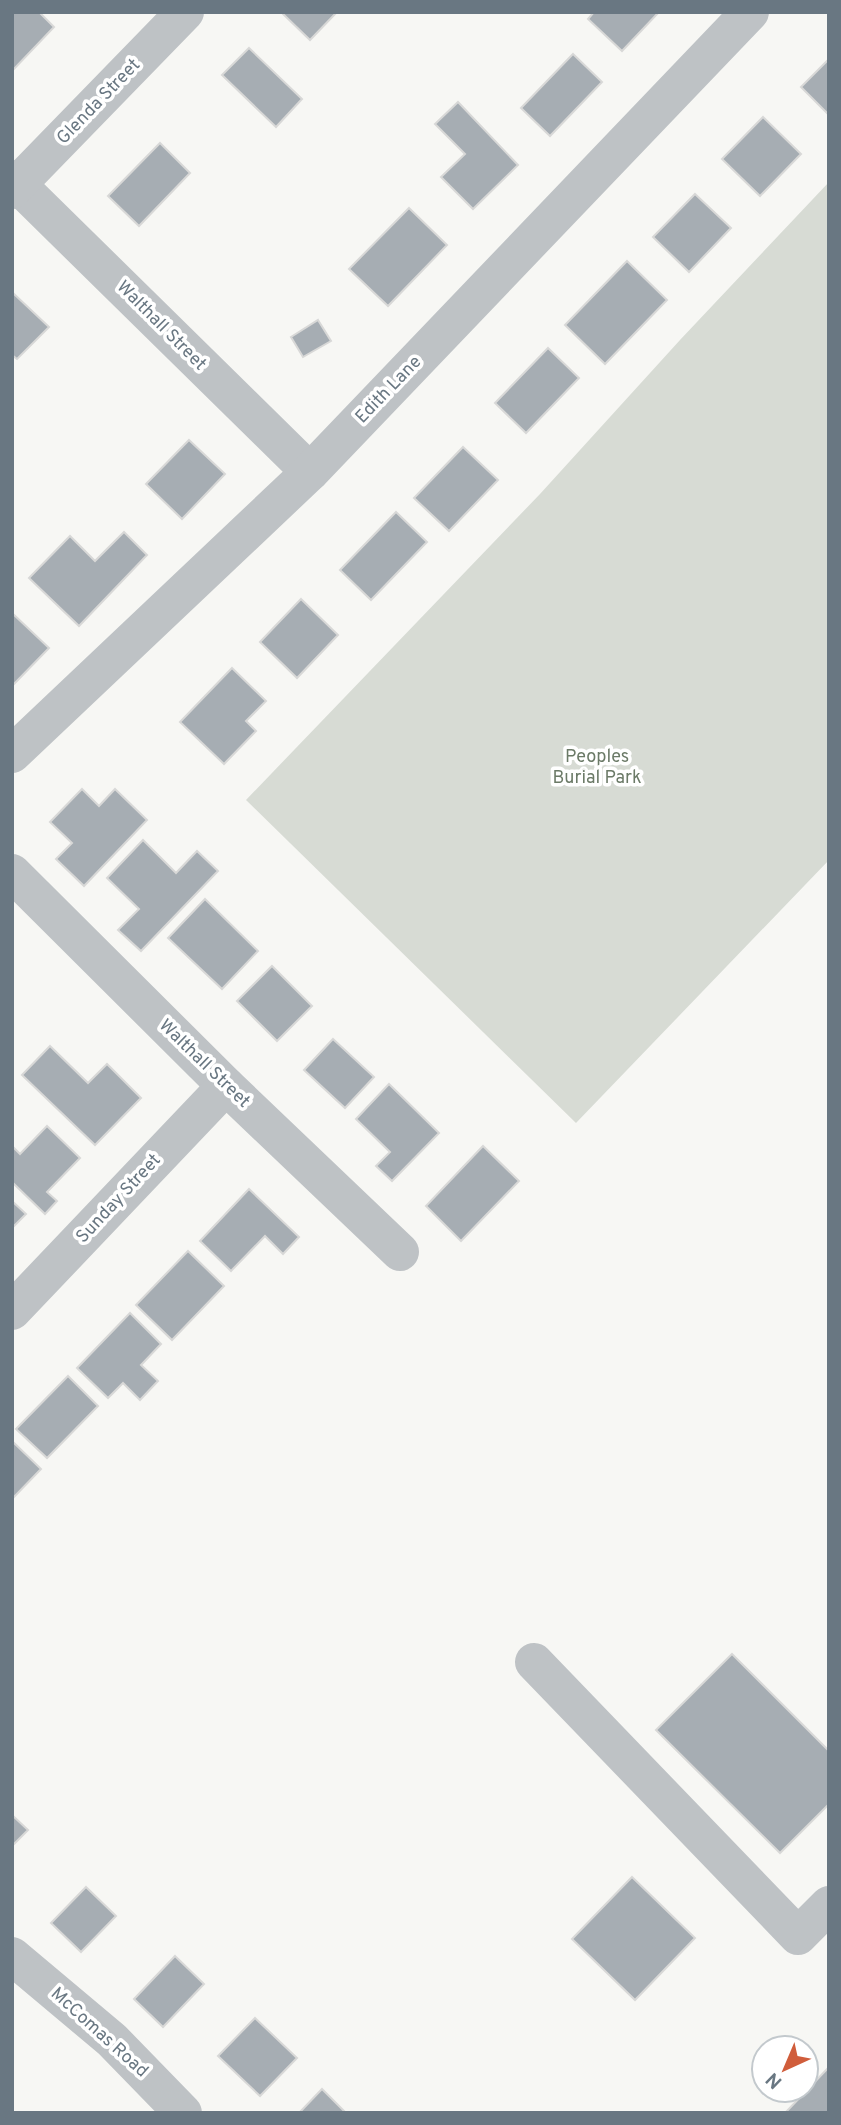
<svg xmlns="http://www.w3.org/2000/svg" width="841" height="2125" font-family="Overpass,sans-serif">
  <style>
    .green { fill: #d7dbd4 }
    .building { fill: #a6adb3; stroke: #d8d8d7; stroke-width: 2 }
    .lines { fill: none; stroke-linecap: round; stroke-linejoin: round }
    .minor { stroke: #bec2c5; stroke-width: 38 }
    .labels { text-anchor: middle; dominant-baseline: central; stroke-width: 7; stroke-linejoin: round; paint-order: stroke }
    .street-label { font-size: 18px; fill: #697782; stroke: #fff }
    .park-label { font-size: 18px; fill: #6b7a67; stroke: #fff }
  </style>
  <rect width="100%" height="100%" fill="#f7f7f4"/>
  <polygon class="green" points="829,182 829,860 576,1123 246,800 540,494 680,340"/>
  <g class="building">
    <polygon points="12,12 39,12 54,27 12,71"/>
    <polygon points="281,12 337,12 310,40"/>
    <polygon points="594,12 659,12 622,51 588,19"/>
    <polygon points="249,48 302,99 276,127 222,75"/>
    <polygon points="573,54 602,82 550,136 521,108"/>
    <polygon points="829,59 829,115 801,87"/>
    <polygon points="458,102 518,165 473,209 441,177 465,154 435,124"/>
    <polygon points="763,117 801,154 760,196 722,159"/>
    <polygon points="160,143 190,173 139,226 108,196"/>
    <polygon points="695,194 731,228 689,272 653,237"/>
    <polygon points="409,208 447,245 388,306 349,269"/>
    <polygon points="627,261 667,300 605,364 565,325"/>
    <polygon points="14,294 49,327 17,359 12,355 12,296"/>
    <polygon points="318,320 331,341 303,357 291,337"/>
    <polygon points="548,348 579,378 526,433 495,403"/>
    <polygon points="189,440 225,474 182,519 146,484"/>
    <polygon points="463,447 498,480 449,531 414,498"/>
    <polygon points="396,512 427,542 371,600 340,570"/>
    <polygon points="124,532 147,555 79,626 29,578 70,536 95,561"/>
    <polygon points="301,599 338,635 297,678 260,642"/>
    <polygon points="12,613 49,648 12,686"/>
    <polygon points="232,668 266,701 246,721 256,731 224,764 180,722"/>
    <polygon points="82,789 99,806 115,789 147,820 84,886 56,859 72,843 50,822"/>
    <polygon points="143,840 176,873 197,851 218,871 141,951 118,930 139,909 107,878"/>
    <polygon points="205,899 258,951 222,989 168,938"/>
    <polygon points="272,966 312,1006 277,1041 237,1001"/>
    <polygon points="333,1039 374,1077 345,1108 304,1070"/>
    <polygon points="50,1046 88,1083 107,1064 141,1098 95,1145 22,1075"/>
    <polygon points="389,1084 439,1133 392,1181 376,1166 390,1152 356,1119"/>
    <polygon points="47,1126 80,1158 47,1192 57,1201 45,1214 12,1182 12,1146 20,1154"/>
    <polygon points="483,1146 519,1181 461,1241 426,1206"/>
    <polygon points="249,1189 299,1237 283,1254 265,1236 231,1271 200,1241"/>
    <polygon points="12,1201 26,1214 12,1228"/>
    <polygon points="188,1251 224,1286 172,1340 136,1305"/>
    <polygon points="130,1313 161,1344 141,1365 158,1381 140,1400 123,1383 108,1398 77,1368"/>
    <polygon points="68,1376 98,1406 47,1458 16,1429"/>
    <polygon points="12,1441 41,1469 12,1499"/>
    <polygon points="732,1654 829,1751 829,1804 780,1853 656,1730"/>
    <polygon points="12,1815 28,1830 12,1846"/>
    <polygon points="632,1877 695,1938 635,2000 572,1939"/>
    <polygon points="86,1887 116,1916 81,1952 51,1923"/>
    <polygon points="175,1956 204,1984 163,2027 134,1999"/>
    <polygon points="255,2018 297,2058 260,2096 218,2056"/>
    <polygon points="829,2067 829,2113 785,2113"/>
    <polygon points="322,2089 346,2113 299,2113"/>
  </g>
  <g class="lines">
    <g class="minor">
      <polyline points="12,179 310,472"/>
      <polyline points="12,190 185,12"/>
      <polyline points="12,754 310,472 750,12"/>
      <polyline points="12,873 226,1086 400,1252"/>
      <polyline points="12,1311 226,1086"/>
      <polyline points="534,1662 798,1936 829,1905"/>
      <polyline points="12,1956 112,2040 183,2113"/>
    </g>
  </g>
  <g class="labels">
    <g class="street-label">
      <text transform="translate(99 102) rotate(-46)">Glenda Street</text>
      <text transform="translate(161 326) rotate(45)">Walthall Street</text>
      <text transform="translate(389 390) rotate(-46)">Edith Lane</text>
      <text transform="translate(204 1064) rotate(44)">Walthall Street</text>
      <text transform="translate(119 1199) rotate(-47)">Sunday Street</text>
      <text transform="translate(99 2033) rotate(42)">McComas Road</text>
    </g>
    <g class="park-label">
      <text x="597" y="757">Peoples<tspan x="597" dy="21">Burial Park</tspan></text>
    </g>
  </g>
  <rect width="841" height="2125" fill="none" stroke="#697782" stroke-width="28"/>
  <g transform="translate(785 2069) rotate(224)"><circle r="33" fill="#ffffff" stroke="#c3c9cd" stroke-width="2"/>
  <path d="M0-5L12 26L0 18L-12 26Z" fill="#d05d3b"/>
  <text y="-10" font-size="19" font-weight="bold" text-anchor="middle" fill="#697782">N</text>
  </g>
</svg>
